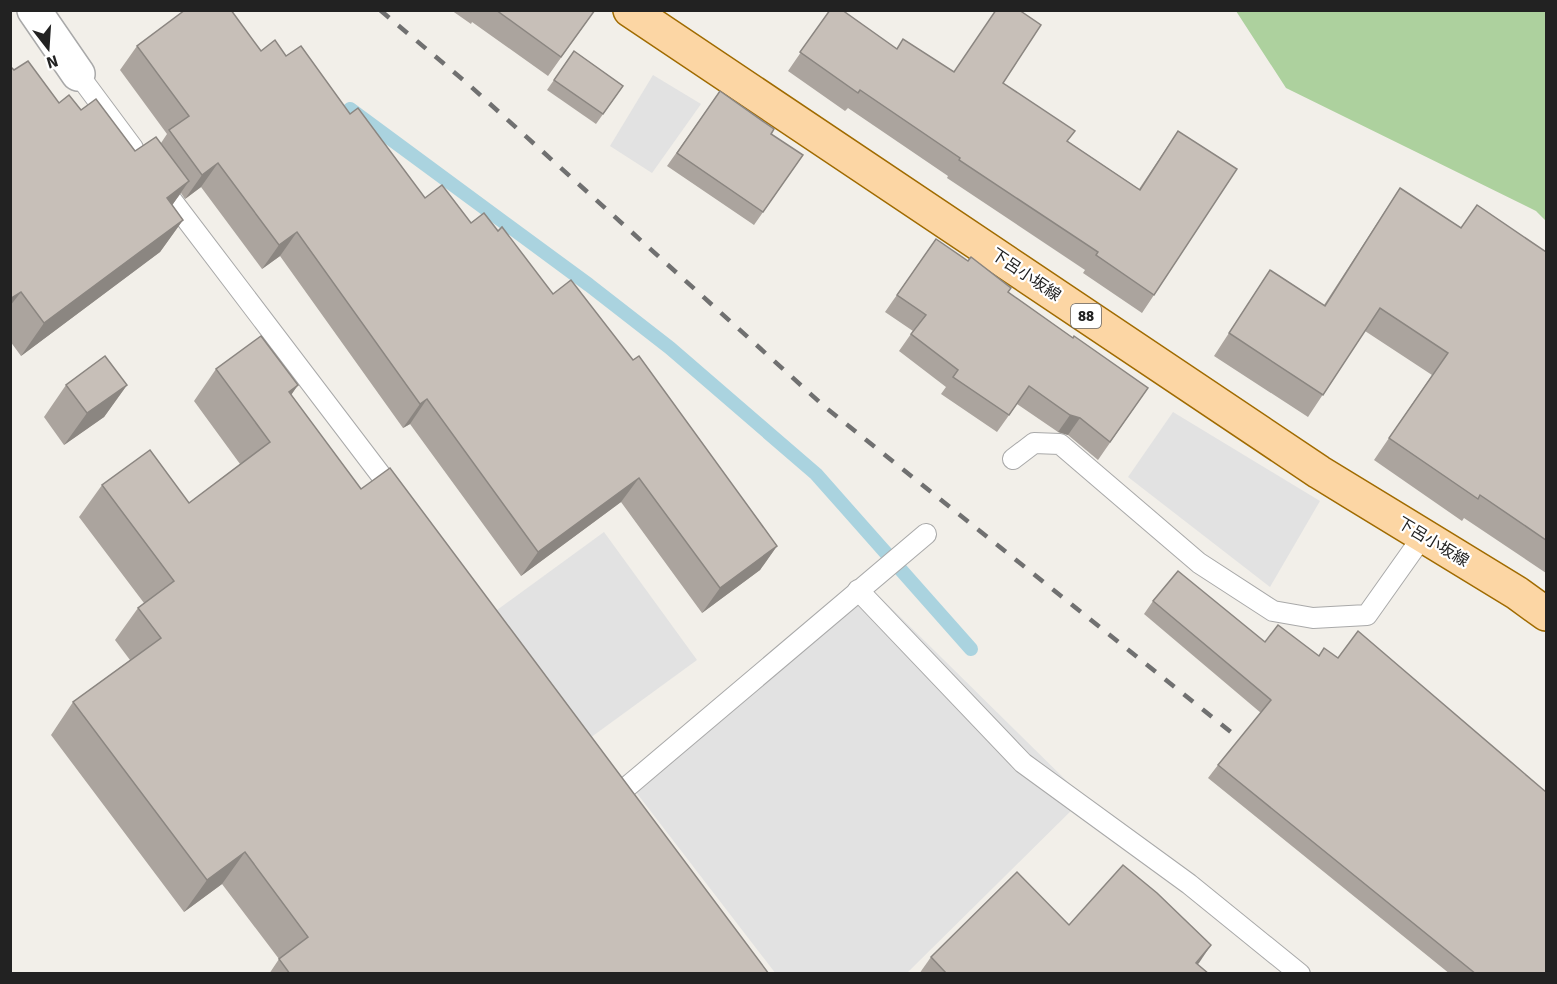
<svg xmlns="http://www.w3.org/2000/svg" width="1557" height="984" font-family="Signika,'Noto Sans JP',sans-serif">
  <style>
    .forest { fill: #add19e }
    .parking { fill: #e2e2e2 }
    .lines { fill: none; stroke-linecap: round; stroke-linejoin: round }
    .stream { stroke: #aad3df; stroke-width: 14 }
    .lane-casing { stroke: #a9a9a9; stroke-width: 22 }
    .street-casing { stroke: #a9a9a9; stroke-width: 36 }
    .primary-casing { stroke: #a06b00; stroke-width: 36 }
    .lane { stroke: #fff; stroke-width: 20 }
    .street { stroke: #fff; stroke-width: 33 }
    .primary { stroke: #fcd6a4; stroke-width: 33 }
    .rail { stroke: #707070; stroke-width: 4.5; stroke-dasharray: 12 12; stroke-linecap: butt }
    .wall { fill: #aba49e }
    .shaded-wall { fill: #8b8681 }
    .building { fill: #c7bfb8; stroke: #8b8681; stroke-width: 1.5 }
    .labels { text-anchor: middle; dominant-baseline: central; stroke-width: 4.5; stroke-linejoin: round; paint-order: stroke }
    .shield { fill: #fff; stroke: #646464; stroke-width: 1.5 }
    .shield-label { font-size: 15px; font-weight: bold; fill: #222 }
    .street-label { font-size: 16px; fill: #222; stroke: #fff }
  </style>
  <rect width="100%" height="100%" fill="#f2efe9"/>
  <polygon class="forest" points="1236,11 1546,11 1546,221 1536,211 1286,88"/>
  <g class="parking">
    <polygon points="653,75 701,104 652,173 610,146"/>
    <polygon points="1173,412 1320,501 1270,587 1128,477"/>
    <polygon points="604,532 697,660 590,738 497,610"/>
    <polygon points="873,590 1084,798 907,973 776,974 632,787"/>
  </g>
  <g class="lines">
    <polyline class="stream" points="350,109 589,285 670,348 816,474 971,649"/>
    <g class="lane-casing">
      <g id="lane">
        <polyline points="78,74 133,148"/>
        <polyline points="158,182 396,495"/>
        <polyline points="1013,459 1034,443 1060,444 1199,563 1273,611 1313,618 1367,615 1423,536"/>
        <polyline points="858,590 1023,763 1189,884 1300,974"/>
        <polyline points="621,792 926,534"/>
      </g>
    </g>
    <g class="street-casing">
      <polyline id="street" points="34,10 78,74"/>
    </g>
    <g class="primary-casing">
      <polyline id="primary" points="630,10 1319,472 1517,593 1546,614"/>
    </g>
    <use href="#lane" class="lane"/>
    <use href="#street" class="street"/>
    <use href="#primary" class="primary"/>
    <polyline class="rail" points="380,10 468,84 825,407 1252,749"/>
  </g>
  <g class="wall">
    <polygon points="451,10 595,10 548,76 472,22 471,24"/>
    <polygon points="830,10 896,48 954,72 1003,83 1067,141 1139,189 1178,131 1154,295 1142,313 1083,273 1085,270 947,178 948,176 848,108 845,111 788,71"/>
    <polygon points="137,46 261,51 286,56 350,114 425,198 471,223 498,231 553,294 633,360 777,546 760,570 702,613 621,502 521,576 410,424 403,428 280,256 262,269 201,187 185,199 181,193 172,205 183,220 160,252 21,356 10,341 10,66 14,70 59,103 81,110 135,151 161,143 167,134 120,70"/>
    <polygon points="574,51 623,86 596,124 547,90"/>
    <polygon points="720,91 771,134 803,155 754,225 667,166"/>
    <polygon points="1400,188 1461,228 1546,252 1546,573 1464,518 1462,521 1374,460 1432,375 1365,331 1308,417 1214,356 1270,270 1324,305 1385,211"/>
    <polygon points="936,239 1008,292 1073,338 1148,388 1098,460 1068,435 1058,432 1017,404 997,432 941,394 946,387 899,351 913,331 885,312"/>
    <polygon points="216,369 298,385 291,395 361,489 769,974 269,974 279,959 222,884 184,912 51,735 73,702 130,660 115,640 138,608 144,603 79,517 102,485 189,503 240,464 194,401"/>
    <polygon points="66,385 127,385 104,417 64,445 44,417"/>
    <polygon points="1178,571 1546,974 1450,974 1208,778 1218,765 1261,713 1144,614 1153,601"/>
    <polygon points="1069,925 1197,964 1209,974 919,974 931,957"/>
  </g>
  <g class="shaded-wall">
    <polygon points="218,163 201,187 185,199 202,175"/>
    <polygon points="189,181 166,214 167,198"/>
    <polygon points="183,220 160,252 21,356 44,323"/>
    <polygon points="297,232 280,256 262,269 279,245"/>
    <polygon points="21,292 10,306 10,299"/>
    <polygon points="127,385 104,417 64,445 87,413"/>
    <polygon points="298,385 275,418 289,392"/>
    <polygon points="427,399 410,424 403,428 420,404"/>
    <polygon points="1070,415 1080,418 1068,435 1058,432"/>
    <polygon points="639,478 621,502 521,576 538,552"/>
    <polygon points="777,546 760,570 702,613 720,588"/>
    <polygon points="245,852 222,884 184,912 207,880"/>
    <polygon points="1211,945 1199,963 1189,974 1196,963"/>
  </g>
  <g class="building">
    <polygon points="185,10 231,10 261,51 275,40 286,56 301,46 350,114 358,108 425,198 442,185 471,223 484,213 498,231 502,227 553,294 571,280 633,360 639,356 777,546 720,588 639,478 538,552 427,399 420,404 297,232 279,245 218,163 202,175 169,130 189,116 137,46"/>
    <polygon points="496,10 595,10 561,57"/>
    <polygon points="830,10 842,10 897,49 903,39 954,72 996,10 1019,10 1041,25 1003,83 1075,131 1067,141 1140,190 1178,131 1237,169 1154,295 1096,255 1098,252 959,160 960,158 860,90 858,93 800,52"/>
    <polygon points="574,51 623,86 603,114 554,80"/>
    <polygon points="28,61 59,103 69,95 81,110 96,99 135,151 156,137 189,181 167,198 183,220 44,323 21,292 10,299 10,66 14,70"/>
    <polygon points="720,91 774,129 771,134 803,155 763,212 677,153"/>
    <polygon points="1400,188 1461,228 1477,205 1546,252 1546,540 1480,495 1478,499 1389,438 1448,353 1380,308 1323,395 1229,333 1270,270 1325,306"/>
    <polygon points="936,239 968,261 971,257 1011,288 1008,292 1073,338 1074,336 1148,388 1110,442 1080,418 1070,415 1029,386 1009,415 953,377 958,370 911,334 926,315 897,295"/>
    <polygon points="261,336 298,385 289,392 361,489 390,468 769,974 290,974 279,959 308,937 245,852 207,880 73,702 161,638 138,608 174,581 102,485 150,450 189,503 270,442 216,369"/>
    <polygon points="105,356 127,385 87,413 66,385"/>
    <polygon points="1178,571 1265,642 1278,625 1319,656 1324,648 1338,658 1358,631 1546,792 1546,974 1476,974 1218,765 1271,700 1153,601"/>
    <polygon points="1123,865 1157,893 1211,945 1196,963 1209,974 947,974 931,957 1017,872 1069,925"/>
  </g>
  <g class="labels">
    <rect class="shield" x="1071" y="304" width="30" height="24" rx="4.5"/>
    <g class="shield-label">
      <text x="1086" y="316">88</text>
    </g>
    <g class="street-label">
      <text transform="translate(1026 275) rotate(34)">下呂小坂線</text>
      <text transform="translate(1433 542) rotate(31)">下呂小坂線</text>
    </g>
  </g>
  <rect width="1557" height="984" fill="none" stroke="#222222" stroke-width="24"/>
  <g transform="translate(48 48) rotate(163)" stroke="#ffffff" stroke-width="4.5" paint-order="stroke">
  <path d="M0-4.5L10 22L0 15L-10 22Z" fill="#222222"/>
  <text y="-9" font-size="16" font-weight="bold" text-anchor="middle" fill="#222222">N</text>
  </g>
</svg>
